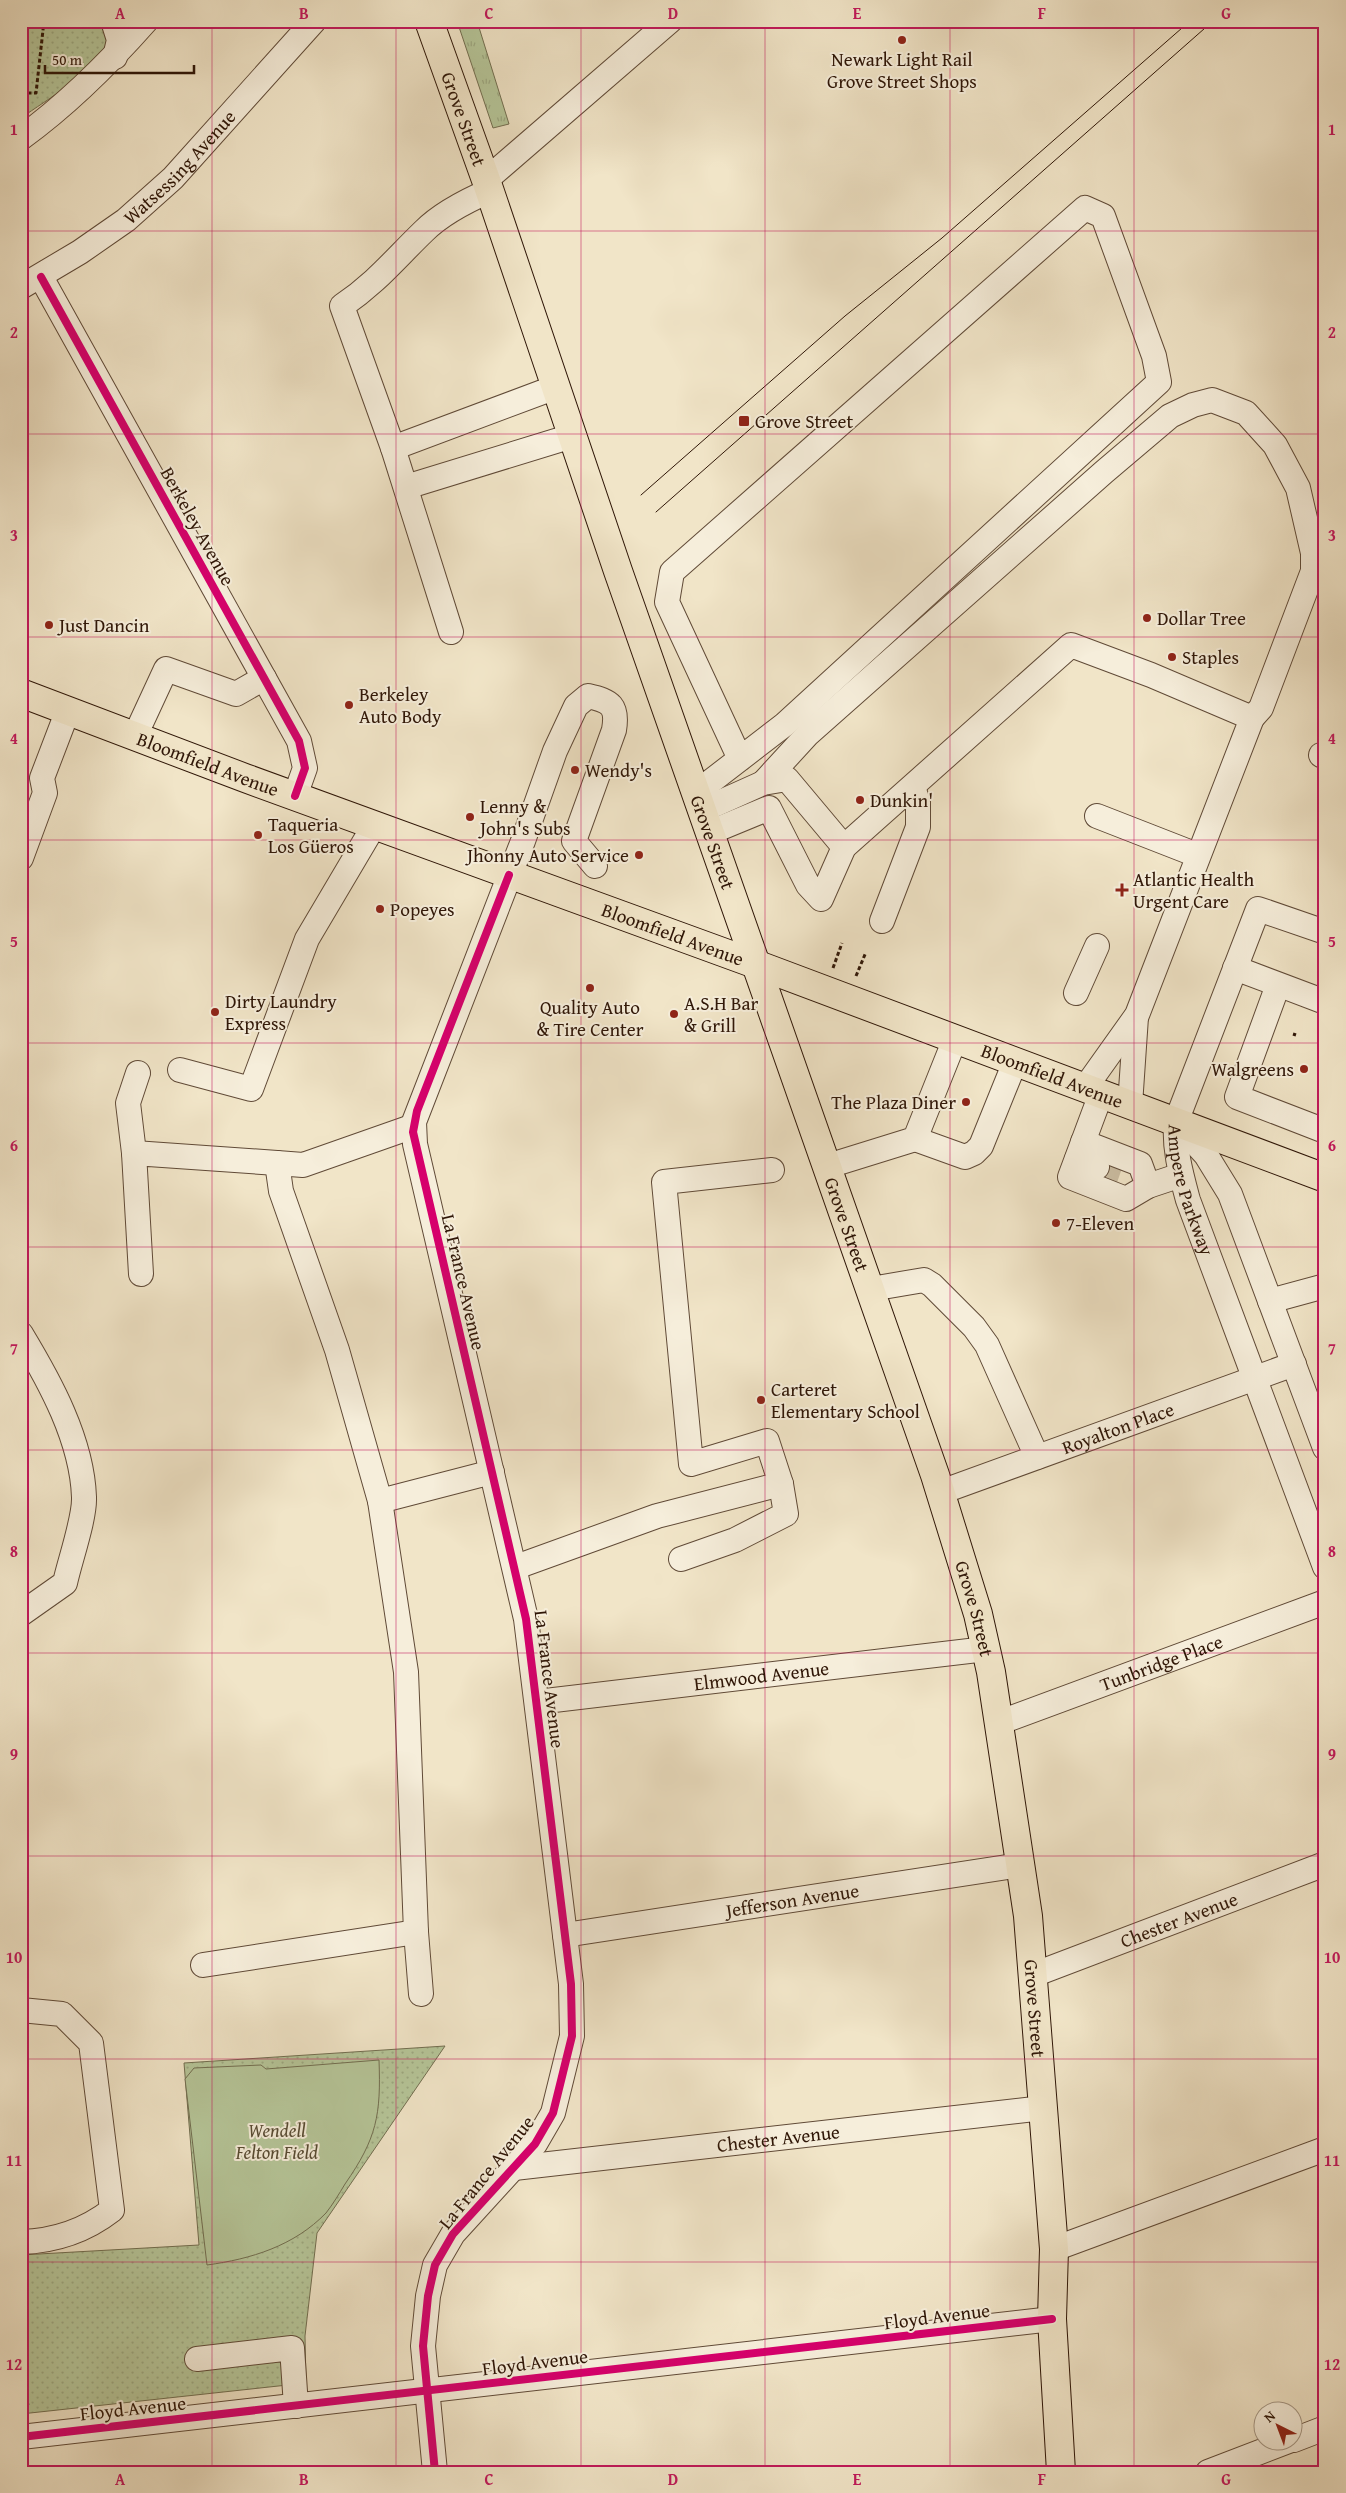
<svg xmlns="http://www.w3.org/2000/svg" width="1346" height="2493" font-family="'Gentium Book Plus',serif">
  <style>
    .grass { fill: url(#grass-tufts); stroke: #726e50 }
    .park { fill: url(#park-dots); stroke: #726e50 }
    .garden { fill: #b6c699; stroke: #726e50 }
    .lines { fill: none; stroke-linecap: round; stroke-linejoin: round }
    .minor-tunnel { stroke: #cabca1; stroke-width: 24; stroke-dasharray: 24 12; stroke-linecap: butt }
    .minor-casing { stroke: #604a37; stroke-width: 26 }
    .major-casing { stroke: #2f1607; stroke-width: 30 }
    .path { stroke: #2f1607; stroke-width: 3; stroke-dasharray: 4 2.5; stroke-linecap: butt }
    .minor { stroke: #f6eedb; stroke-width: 24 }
    .major { stroke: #f1e5c8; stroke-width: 28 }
    .tram { stroke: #2f1607; stroke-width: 1 }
    .cycleway-casing { stroke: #f6eedb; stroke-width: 11 }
    .cycleway { stroke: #d6006c; stroke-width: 8 }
    .grid { fill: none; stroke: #c2185b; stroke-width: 1; stroke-opacity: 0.55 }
    .poi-dot { fill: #8f2418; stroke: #f6eedb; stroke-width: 2 }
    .labels { text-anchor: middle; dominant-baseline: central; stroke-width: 4; stroke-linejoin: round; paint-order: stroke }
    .poi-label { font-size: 19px; fill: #2f1607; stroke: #f6eedb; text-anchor: start }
    .street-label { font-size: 19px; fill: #2f1607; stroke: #f6eedb }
    .park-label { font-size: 19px; font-style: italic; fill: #584b33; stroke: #f6eedb }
    .neatline { fill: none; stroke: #c2185b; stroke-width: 2 }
    .grid-label { font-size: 16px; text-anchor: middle; font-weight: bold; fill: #c2185b }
  </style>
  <defs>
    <pattern id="grass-tufts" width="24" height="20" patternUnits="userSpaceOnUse" patternTransform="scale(1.25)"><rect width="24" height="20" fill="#b6c699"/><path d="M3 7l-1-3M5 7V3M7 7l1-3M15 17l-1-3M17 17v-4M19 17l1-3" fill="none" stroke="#9da982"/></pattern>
    <pattern id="park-dots" width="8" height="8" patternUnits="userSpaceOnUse" patternTransform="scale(1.25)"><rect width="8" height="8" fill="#b6c699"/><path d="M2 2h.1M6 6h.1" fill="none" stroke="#9da982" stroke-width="1.8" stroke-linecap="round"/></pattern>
  </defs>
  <rect width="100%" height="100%" fill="#f1e5c8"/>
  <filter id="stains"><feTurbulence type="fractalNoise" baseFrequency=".004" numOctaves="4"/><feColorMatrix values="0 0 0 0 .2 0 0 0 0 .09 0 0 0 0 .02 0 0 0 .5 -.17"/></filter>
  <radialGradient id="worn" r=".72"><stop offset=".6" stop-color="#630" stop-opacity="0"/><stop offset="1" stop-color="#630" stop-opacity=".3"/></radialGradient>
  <polygon class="grass" points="457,21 477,21 509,124 493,128"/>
  <g class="park">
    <path d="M22 21H108C108 27 109 35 108 41 99 70 46 100 21 118V97L26 65Z"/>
    <polygon points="445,2046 317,2233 305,2336 306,2383 21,2414 21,2255 199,2245 184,2063"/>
  </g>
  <g class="garden">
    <path d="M379 2060C381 2115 377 2138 345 2184 339 2194 333 2204 326 2213 294 2246 251 2259 207 2265L185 2079 194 2068 261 2065 266 2069Z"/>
    <polygon points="21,2365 29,2405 21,2406"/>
  </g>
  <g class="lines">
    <polyline class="minor-tunnel" points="1097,1167 1126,1177"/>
    <g class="minor-casing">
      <g id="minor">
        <polyline points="113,21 119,40 115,57"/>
        <path d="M21 138C68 104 108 64 146 21"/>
        <polyline points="486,180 670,21"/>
        <polyline points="41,277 299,741 305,768 295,796"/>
        <path id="s1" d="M21 287 80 252 126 220 173 178 314 21"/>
        <polyline points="393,448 556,387"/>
        <polyline points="406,487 572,436"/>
        <path d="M451 632 393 448 342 306C376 283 395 259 424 231 442 213 466 201 489 191"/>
        <polyline points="135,736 166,669 236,694 264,678"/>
        <polyline points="1321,755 1325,757"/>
        <polyline points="763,783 808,734 1104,472 1170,416 1193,405 1212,400 1246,413 1275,445 1298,488 1313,553 1313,571 1261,708 1252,718"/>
        <polyline points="697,792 784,725 1159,382 1154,356 1103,216 1085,208 672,572 667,602 740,759"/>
        <polyline points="703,810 763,783 787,779 844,847"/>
        <polyline points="1097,816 1197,855"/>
        <polyline points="711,832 769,808 808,885 821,899 844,847 1071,645 1151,675 1252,718 1137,1015 1085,1088"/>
        <polyline points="21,858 45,793 42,778 68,710"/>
        <polyline points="882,921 918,827 918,802 913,787"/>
        <path id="s2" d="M1325 932 1258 909 1176 1122C1174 1150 1181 1174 1188 1200L1325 1567"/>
        <polyline points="1235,968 1325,1002"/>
        <polyline points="1278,985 1237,1097 1325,1131"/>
        <polyline points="1076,993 1097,946"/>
        <polyline points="180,1070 251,1089 307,939 375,824"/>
        <polyline points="1101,1094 1070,1177 1126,1199 1148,1186 1181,1175"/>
        <polyline points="1130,1105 1136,1017"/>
        <polyline points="1176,1122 1206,1155 1230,1194 1325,1448"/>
        <polyline points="414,1126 303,1165 277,1163 281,1191 337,1350 380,1501 492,1472"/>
        <polyline points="915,1139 965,1157 974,1153 981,1146 1015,1062"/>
        <polyline points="1083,1142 1140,1164 1148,1186"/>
        <polyline points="134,1153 128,1103 138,1073"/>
        <polyline points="1077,1159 1097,1167"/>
        <polyline points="828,1166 915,1139 955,1039"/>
        <polyline points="141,1274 134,1153 277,1163"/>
        <polyline points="871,1289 924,1280 932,1285 974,1327 987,1345 1037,1457"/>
        <polyline points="1270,1301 1325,1286"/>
        <path d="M21 1334C50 1382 82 1440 84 1497 85 1518 70 1560 65 1583L21 1614"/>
        <path id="s3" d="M941 1492 1294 1364"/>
        <polyline points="380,1501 406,1672 416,1932 421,1994"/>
        <polyline points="681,1559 735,1540 786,1514 781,1484"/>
        <polyline points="516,1567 657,1516 781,1484 767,1441 691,1464 664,1182 772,1170"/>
        <path id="s4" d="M537 1702 986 1649"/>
        <path id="s5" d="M998 1723 1325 1602"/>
        <path id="s6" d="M565 1935 1020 1865"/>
        <polyline points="203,1965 416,1932"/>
        <path id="s7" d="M1033 1975 1325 1864"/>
        <path d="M21 2010 62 2014 91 2043 112 2210C85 2231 55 2241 21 2242"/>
        <path id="s8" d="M514 2168 1043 2108"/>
        <polyline points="1054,2249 1325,2149"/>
        <polyline points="197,2359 292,2348 296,2406"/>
        <polyline points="21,2437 1052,2319"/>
        <polyline points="1294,2440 1325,2428"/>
        <path d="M435 2472 423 2346 428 2296 435 2265 453 2234 535 2144 553 2113 572 2036 571 1984 526 1619 415 1144 414 1122 523 841 555 751 576 706 588 696C611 701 618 706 614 730L574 841 595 866"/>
        <polyline points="1208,2472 1291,2440"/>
      </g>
    </g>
    <g class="major-casing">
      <g id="major">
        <path id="s9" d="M429 21 486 180 618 571 935 1475 978 1614 991 1672 1028 1916 1054 2249 1052 2319 1061 2472"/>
        <path id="s10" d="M21 693 245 778 758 965 1325 1178"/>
      </g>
    </g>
    <g class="path">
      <polyline points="21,93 36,93 44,21"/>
      <polyline points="833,968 842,943"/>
      <polyline points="856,976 866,952"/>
      <polyline points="1293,1034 1296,1035"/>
    </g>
    <use href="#minor" class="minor"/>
    <use href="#major" class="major"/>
    <g class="tram">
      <polyline points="641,495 845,316 942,238 1190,21"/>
      <polyline points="656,512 1213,21"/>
    </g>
    <g class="cycleway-casing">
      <g id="cycleway">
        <polyline points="41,277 299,741 305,768 295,796"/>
        <polyline points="21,2437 1052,2319"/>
        <polyline points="435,2472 423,2346 428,2296 435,2265 453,2234 535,2144 553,2113 572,2036 571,1984 526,1619 413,1132 417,1111 509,875"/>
      </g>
    </g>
    <use href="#cycleway" class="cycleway"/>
  </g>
  <path class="grid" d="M212 21V2472M396 21V2472M581 21V2472M765 21V2472M950 21V2472M1134 21V2472M21 231H1325M21 434H1325M21 637H1325M21 840H1325M21 1043H1325M21 1247H1325M21 1450H1325M21 1653H1325M21 1856H1325M21 2059H1325M21 2262H1325"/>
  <g class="poi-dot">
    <circle cx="902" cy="40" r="5"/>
    <rect x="738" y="415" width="12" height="12" rx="2.5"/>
    <circle cx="1147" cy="618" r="5"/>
    <circle cx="49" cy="625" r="5"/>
    <circle cx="1172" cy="657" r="5"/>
    <circle cx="349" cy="705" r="5"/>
    <circle cx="575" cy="770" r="5"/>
    <circle cx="860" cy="800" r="5"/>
    <circle cx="470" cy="817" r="5"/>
    <circle cx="258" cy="835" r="5"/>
    <circle cx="639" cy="855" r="5"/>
    <path d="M1119.5 882.5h5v5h5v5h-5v5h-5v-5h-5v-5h5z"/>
    <circle cx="380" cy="909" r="5"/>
    <circle cx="590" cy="988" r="5"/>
    <circle cx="215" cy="1012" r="5"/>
    <circle cx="674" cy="1014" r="5"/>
    <circle cx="1304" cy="1069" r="5"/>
    <circle cx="966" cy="1102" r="5"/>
    <circle cx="1056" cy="1223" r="5"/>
    <circle cx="761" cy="1400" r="5"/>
  </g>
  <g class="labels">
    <g class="poi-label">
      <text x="902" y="59" text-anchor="middle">Newark Light Rail<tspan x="902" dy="22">Grove Street Shops</tspan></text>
      <text x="755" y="421">Grove Street</text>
      <text x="1157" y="618">Dollar Tree</text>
      <text x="59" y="625">Just Dancin</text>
      <text x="1182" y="657">Staples</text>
      <text x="359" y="694">Berkeley<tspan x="359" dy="22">Auto Body</tspan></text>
      <text x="585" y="770">Wendy's</text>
      <text x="870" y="800">Dunkin'</text>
      <text x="480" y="806">Lenny &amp;<tspan x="480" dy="22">John's Subs</tspan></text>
      <text x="268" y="824">Taqueria<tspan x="268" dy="22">Los Güeros</tspan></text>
      <text x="629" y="855" text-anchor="end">Jhonny Auto Service</text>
      <text x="1133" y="879">Atlantic Health<tspan x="1133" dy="22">Urgent Care</tspan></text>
      <text x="390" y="909">Popeyes</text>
      <text x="225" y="1001">Dirty Laundry<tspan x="225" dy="22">Express</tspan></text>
      <text x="684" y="1003">A.S.H Bar<tspan x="684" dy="22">&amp; Grill</tspan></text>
      <text x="590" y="1007" text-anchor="middle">Quality Auto<tspan x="590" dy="22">&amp; Tire Center</tspan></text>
      <text x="1294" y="1069" text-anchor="end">Walgreens</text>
      <text x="956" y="1102" text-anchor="end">The Plaza Diner</text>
      <text x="1066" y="1223">7-Eleven</text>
      <text x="771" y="1389">Carteret<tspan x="771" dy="22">Elementary School</tspan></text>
    </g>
    <g class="street-label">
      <text stroke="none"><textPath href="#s9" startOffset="104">Grove Street</textPath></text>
      <text stroke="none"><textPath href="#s1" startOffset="200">Watsessing Avenue</textPath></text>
      <text transform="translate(198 526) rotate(61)">Berkeley Avenue</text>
      <text stroke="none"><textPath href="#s10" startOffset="200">Bloomfield Avenue</textPath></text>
      <text stroke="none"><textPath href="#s9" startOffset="869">Grove Street</textPath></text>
      <text stroke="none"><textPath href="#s10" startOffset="695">Bloomfield Avenue</textPath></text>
      <text stroke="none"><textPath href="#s10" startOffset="1100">Bloomfield Avenue</textPath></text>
      <text stroke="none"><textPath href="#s2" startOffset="369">Ampere Parkway</textPath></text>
      <text stroke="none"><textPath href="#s9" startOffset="1274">Grove Street</textPath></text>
      <text transform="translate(464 1282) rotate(77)">La France Avenue</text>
      <text stroke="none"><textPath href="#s3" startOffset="188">Royalton Place</textPath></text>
      <text stroke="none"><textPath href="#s9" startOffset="1679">Grove Street</textPath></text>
      <text stroke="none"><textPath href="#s5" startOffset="174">Tunbridge Place</textPath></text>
      <text stroke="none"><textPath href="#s4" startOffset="226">Elmwood Avenue</textPath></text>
      <text transform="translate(550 1679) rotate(83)">La France Avenue</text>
      <text stroke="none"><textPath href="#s6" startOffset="230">Jefferson Avenue</textPath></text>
      <text stroke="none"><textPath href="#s7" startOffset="156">Chester Avenue</textPath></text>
      <text stroke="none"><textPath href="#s9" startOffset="2084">Grove Street</textPath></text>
      <text stroke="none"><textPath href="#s8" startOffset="266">Chester Avenue</textPath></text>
      <text transform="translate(486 2172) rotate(-51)">La France Avenue</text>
      <text transform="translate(937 2316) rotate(-7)">Floyd Avenue</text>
      <text transform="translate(535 2362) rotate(-7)">Floyd Avenue</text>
      <text transform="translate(133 2408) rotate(-6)">Floyd Avenue</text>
    </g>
    <g class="park-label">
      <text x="277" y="2130">Wendell<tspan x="277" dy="22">Felton Field</tspan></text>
    </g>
  </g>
  <rect width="1346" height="2493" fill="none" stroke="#f1e5c8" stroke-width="55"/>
  <g transform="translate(1278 2426) rotate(318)"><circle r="24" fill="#f6eedb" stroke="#a69886"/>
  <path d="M0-4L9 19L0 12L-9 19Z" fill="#8f2418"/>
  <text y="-8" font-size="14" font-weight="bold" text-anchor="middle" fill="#2f1607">N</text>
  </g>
  <path d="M45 65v8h149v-8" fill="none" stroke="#2f1607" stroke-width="2.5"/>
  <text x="52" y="65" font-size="15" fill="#2f1607" stroke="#f6eedb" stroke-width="4" paint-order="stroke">50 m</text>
  <rect x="28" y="28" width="1290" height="2438" class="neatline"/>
  <g class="grid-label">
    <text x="120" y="19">A</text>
    <text x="304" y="19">B</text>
    <text x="489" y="19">C</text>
    <text x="673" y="19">D</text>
    <text x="857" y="19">E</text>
    <text x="1042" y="19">F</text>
    <text x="1226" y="19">G</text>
    <text x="14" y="135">1</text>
    <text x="1332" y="135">1</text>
    <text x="14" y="338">2</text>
    <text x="1332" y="338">2</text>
    <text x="14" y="541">3</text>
    <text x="1332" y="541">3</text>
    <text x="14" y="744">4</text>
    <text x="1332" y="744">4</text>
    <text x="14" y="947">5</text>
    <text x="1332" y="947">5</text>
    <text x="14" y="1151">6</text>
    <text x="1332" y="1151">6</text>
    <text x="14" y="1354">7</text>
    <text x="1332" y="1354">7</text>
    <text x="14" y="1557">8</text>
    <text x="1332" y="1557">8</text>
    <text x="14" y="1760">9</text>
    <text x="1332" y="1760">9</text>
    <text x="14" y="1963">10</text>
    <text x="1332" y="1963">10</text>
    <text x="14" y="2166">11</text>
    <text x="1332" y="2166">11</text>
    <text x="14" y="2370">12</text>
    <text x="1332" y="2370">12</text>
    <text x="120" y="2485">A</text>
    <text x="304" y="2485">B</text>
    <text x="489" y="2485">C</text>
    <text x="673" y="2485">D</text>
    <text x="857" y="2485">E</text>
    <text x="1042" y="2485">F</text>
    <text x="1226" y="2485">G</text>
  </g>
  <rect width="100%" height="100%" filter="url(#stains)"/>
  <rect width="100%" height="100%" fill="url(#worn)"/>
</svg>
